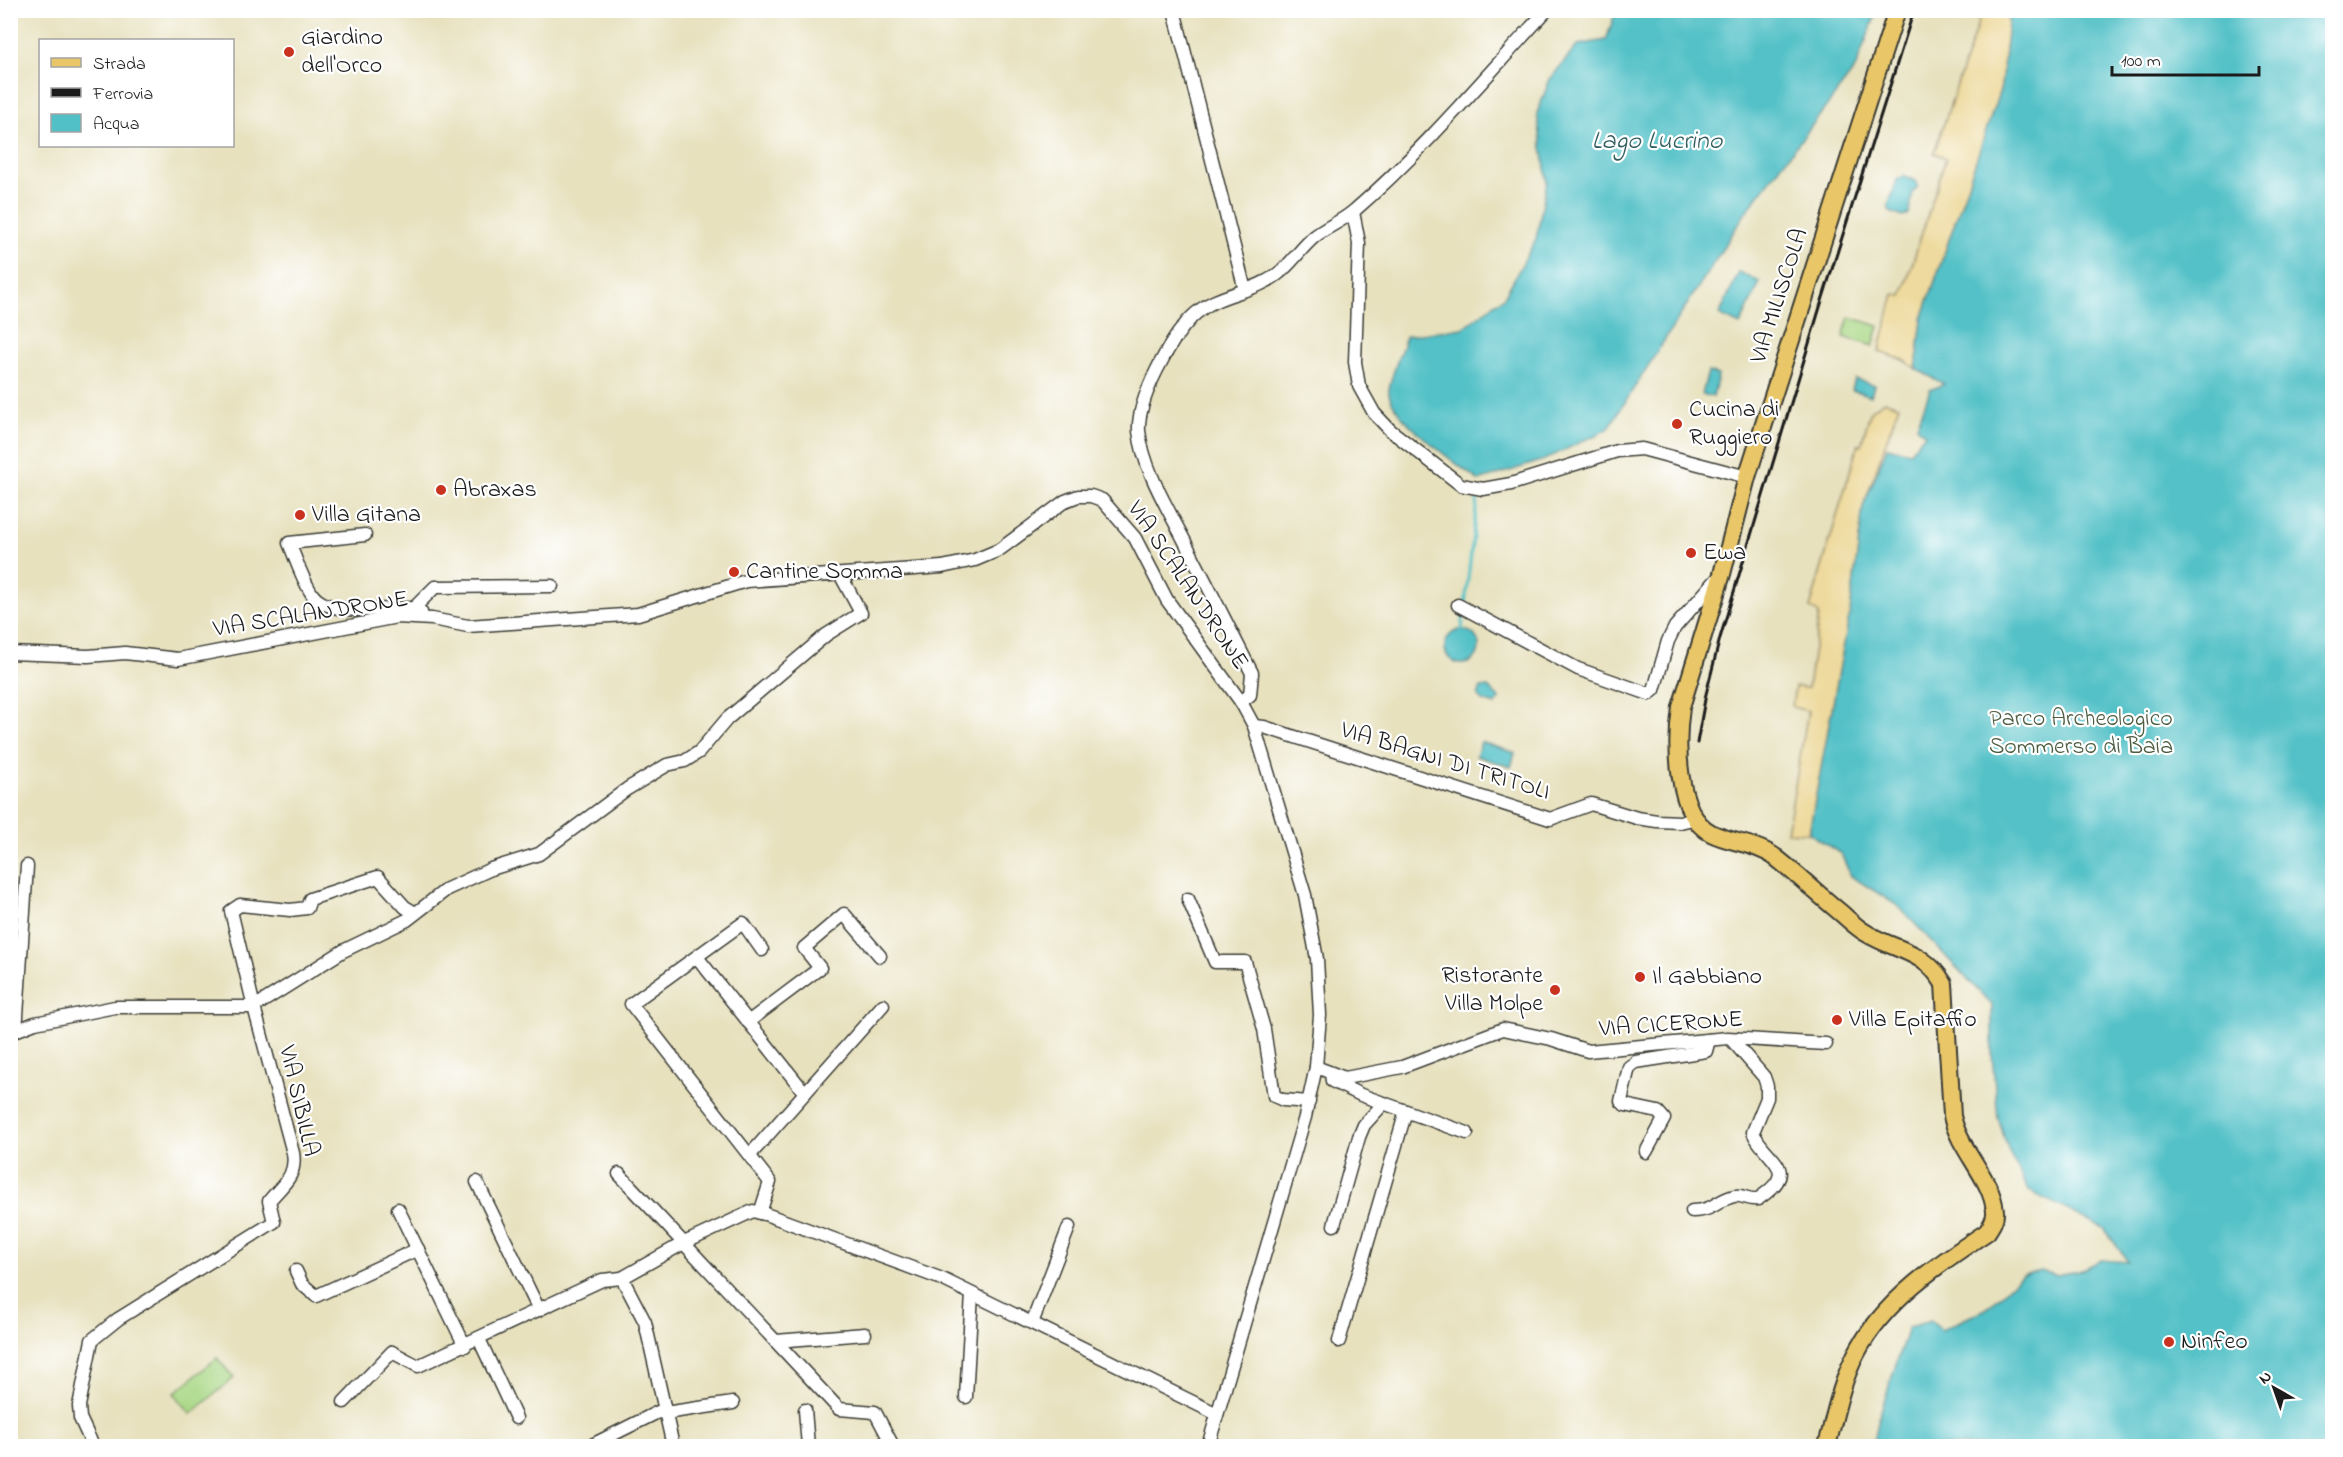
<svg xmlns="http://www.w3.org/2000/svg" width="2343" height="1457" font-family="'Indie Flower',sans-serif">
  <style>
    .green { fill: #a9d785; stroke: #627a50; stroke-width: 1.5 }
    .sand { fill: #eeda9e; stroke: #857b5d; stroke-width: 1.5 }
    .water { fill: #52c1c7; stroke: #376e72; stroke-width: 1.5 }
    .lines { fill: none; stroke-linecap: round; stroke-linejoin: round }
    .stream { stroke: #52c1c7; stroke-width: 3 }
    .minor-casing { stroke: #3a3a34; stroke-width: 15 }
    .major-casing { stroke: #3a3a34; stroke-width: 20 }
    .minor { stroke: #fff; stroke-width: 12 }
    .major { stroke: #e9c769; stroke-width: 16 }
    .rail { stroke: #1c1c1c; stroke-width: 3 }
    .poi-dot { fill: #c8321e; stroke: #fff; stroke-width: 2 }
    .labels { text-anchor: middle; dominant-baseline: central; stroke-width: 4.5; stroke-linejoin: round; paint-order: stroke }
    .poi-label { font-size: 24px; fill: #1c1c1c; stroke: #fff; text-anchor: start }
    .street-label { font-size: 24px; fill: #1c1c1c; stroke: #fff }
    .park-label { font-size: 24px; fill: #4d5d41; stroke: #fff }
    .water-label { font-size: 26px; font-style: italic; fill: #325e60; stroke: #fff }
  </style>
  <rect width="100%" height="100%" fill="#fff"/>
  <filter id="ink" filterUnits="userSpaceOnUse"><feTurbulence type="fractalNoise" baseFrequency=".0167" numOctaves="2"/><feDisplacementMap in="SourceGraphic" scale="12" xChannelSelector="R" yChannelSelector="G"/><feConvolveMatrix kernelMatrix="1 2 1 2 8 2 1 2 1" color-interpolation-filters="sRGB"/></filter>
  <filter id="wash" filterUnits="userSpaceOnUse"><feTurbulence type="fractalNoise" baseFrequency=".008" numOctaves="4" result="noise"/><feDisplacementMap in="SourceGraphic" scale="24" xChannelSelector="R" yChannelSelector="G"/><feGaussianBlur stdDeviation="1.35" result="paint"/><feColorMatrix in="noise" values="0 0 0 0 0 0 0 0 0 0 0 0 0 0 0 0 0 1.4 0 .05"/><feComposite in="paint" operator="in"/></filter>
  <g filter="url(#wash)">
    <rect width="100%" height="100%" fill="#e7e1be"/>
    <g class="green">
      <polygon points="1849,317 1879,326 1873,346 1843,337"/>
      <polygon points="217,1358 234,1378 191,1414 174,1393"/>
    </g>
    <g class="sand">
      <polygon points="1982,11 2012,11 2009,14 2001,87 1922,319 1916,369 1904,360 1879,352 1894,294 1902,296 1946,158 1934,153"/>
      <polygon points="1885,401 1899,405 1863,507 1850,612 1809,833 1787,832 1808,711 1792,707 1795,687 1808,688 1819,614 1810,608 1858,444 1861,445 1871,410"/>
    </g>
    <g class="water">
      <polygon points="2012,10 2332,11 2332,1446 1873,1446 1879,1417 1908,1327 1931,1321 1941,1330 1986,1309 2022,1275 2041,1271 2056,1275 2079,1271 2101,1260 2128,1262 2104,1228 2029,1191 2009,1152 1998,1118 1992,1055 1992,1005 1898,906 1851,876 1841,854 1809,833 1850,612 1863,507 1887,447 1910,452 1925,434 1917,426 1930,390 1944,384 1916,369 1922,319 2001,87 2009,14"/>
      <path d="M1616 11H1877L1855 69 1746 212 1608 429 1544 460 1479 481C1459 465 1385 415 1389 389 1392 372 1401 353 1406 336L1463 328 1504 297 1536 239 1547 181 1537 113 1550 79 1578 45 1606 40Z"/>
      <polygon points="1904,176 1916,181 1918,186 1913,192 1909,214 1903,217 1890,212 1888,207 1897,180"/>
      <polygon points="1739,272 1760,282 1740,325 1719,315"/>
      <polygon points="1708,372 1718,375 1713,397 1702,394"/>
      <polygon points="1855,379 1874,385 1871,396 1852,390"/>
      <circle cx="1462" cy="647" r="17"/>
      <polygon points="1488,687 1500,699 1495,705 1483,701 1478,696 1481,688"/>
      <polygon points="1481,742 1515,753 1511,767 1476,756"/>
    </g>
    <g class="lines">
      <g class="stream">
        <polyline points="1465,605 1478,492"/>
        <polyline points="1462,631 1464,611"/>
      </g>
    </g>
  </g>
  <g filter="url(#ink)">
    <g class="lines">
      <g class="minor-casing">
        <g id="minor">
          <polyline points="1174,10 1245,290"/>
          <polyline points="1353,212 1359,243 1355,362 1359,386 1374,413 1390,430 1461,485 1483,489 1511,484 1617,451 1642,449 1747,477"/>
          <path d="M365 535 289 543C296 559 302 579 312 594 328 618 388 608 414 608"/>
          <polyline points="1458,605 1578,669 1649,694 1654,690 1668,641 1675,627 1718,578"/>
          <polyline points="421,612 414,608 435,587 552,586"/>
          <polyline points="10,653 88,656 125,653 178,659 397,617 432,619 468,626 638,614 746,581 942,567 975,560 999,550 1065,501 1078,496 1091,496 1102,500 1135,538 1167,600 1241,702 1254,726 1305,895 1317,959 1320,1015 1316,1067 1305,1117 1208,1446"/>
          <path d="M1241 702 1250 695 1252 673C1229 628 1207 584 1184 540 1167 507 1143 468 1139 431 1137 399 1170 340 1191 318 1217 291 1252 295 1279 273 1292 263 1301 248 1314 237 1326 227 1343 221 1355 210 1424 150 1484 78 1547 10"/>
          <polyline points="1254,726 1264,727 1550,819 1591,804 1637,818 1657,821 1680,822 1693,819"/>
          <polyline points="1188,899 1215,962 1245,962 1264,1029 1274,1096 1283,1100 1309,1102"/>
          <polyline points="415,913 405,907 378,877 310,899 307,908 290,910 240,905 231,911 254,1007 343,951 407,920 447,889 491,869 539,854 627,789 667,765 685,761 699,752 727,719 826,635 861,613 841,576"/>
          <polyline points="697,957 805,1093"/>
          <polyline points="748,1022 820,968 804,948 844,914 880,956"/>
          <polyline points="16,1031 27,866"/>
          <path d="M10 1033 35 1023 115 1007H254L293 1153C297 1176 283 1184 269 1201L274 1222 118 1319 92 1340 79 1406 80 1418 93 1446"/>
          <polyline points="1316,1067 1345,1078 1402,1067 1503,1029 1551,1039 1588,1051 1728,1038 1826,1044"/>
          <polyline points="1331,1074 1332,1081 1361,1095 1467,1133"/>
          <polyline points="1646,1152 1664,1119 1658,1112 1625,1105 1621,1101 1629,1067 1636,1062 1706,1051 1709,1040"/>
          <polyline points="750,1155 883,1005"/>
          <polyline points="619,1174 839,1409 875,1412 893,1446"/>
          <polyline points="477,1182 539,1310"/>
          <polyline points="398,1209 465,1346"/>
          <path d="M1692 1211C1714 1211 1717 1200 1734 1196 1743 1194 1749 1201 1758 1199 1804 1168 1765 1161 1753 1132L1767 1098V1086L1764 1077 1731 1039"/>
          <polyline points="760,1213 770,1182 631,1004 743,923 762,950"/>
          <polyline points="1334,1225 1359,1137 1364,1125 1384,1103"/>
          <polyline points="296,1271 302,1284 316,1296 418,1249"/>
          <polyline points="1032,1323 1069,1227"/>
          <polyline points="479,1339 516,1418"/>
          <polyline points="776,1341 865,1334"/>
          <polyline points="1339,1341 1406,1111"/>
          <polyline points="966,1397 972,1294"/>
          <polyline points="344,1402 392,1352 418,1366 602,1280 622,1278"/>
          <polyline points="805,1410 808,1446"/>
          <polyline points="590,1446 658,1412 665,1413 733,1403"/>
          <polyline points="673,1446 645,1322 622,1278 682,1244 753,1211 768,1215 942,1279 1217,1414"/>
        </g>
      </g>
      <g class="major-casing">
        <path id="major" d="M1827 1446C1835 1415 1841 1383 1856 1354 1884 1300 1938 1264 1987 1232 1991 1226 1996 1219 1995 1211 1992 1178 1959 1150 1952 1116L1944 984C1923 949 1897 952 1866 933 1857 928 1849 920 1841 913 1819 895 1798 875 1775 857 1756 843 1731 843 1711 833 1675 814 1676 742 1681 707L1722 574 1747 477 1897 10"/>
      </g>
      <use href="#minor" class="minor"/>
      <use href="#major" class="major"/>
      <polyline class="rail" points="1697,743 1706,694 1720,638 1820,307 1914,10"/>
    </g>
  </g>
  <g class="poi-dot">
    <circle cx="289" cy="52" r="6"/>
    <circle cx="1677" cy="424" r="6"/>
    <circle cx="441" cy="490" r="6"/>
    <circle cx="300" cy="515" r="6"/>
    <circle cx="1691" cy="553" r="6"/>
    <circle cx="734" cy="572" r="6"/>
    <circle cx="1640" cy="977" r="6"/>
    <circle cx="1555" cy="990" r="6"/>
    <circle cx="1837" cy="1020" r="6"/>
    <circle cx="2169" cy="1342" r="6"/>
  </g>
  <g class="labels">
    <g class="poi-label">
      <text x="301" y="38">Giardino<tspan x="301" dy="28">dell'Orco</tspan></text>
      <text x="1689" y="410">Cucina di<tspan x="1689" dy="28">Ruggiero</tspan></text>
      <text x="453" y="490">Abraxas</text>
      <text x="312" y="515">Villa Gitana</text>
      <text x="1703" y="553">Ewa</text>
      <text x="746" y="572">Cantine Somma</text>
      <text x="1543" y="976" text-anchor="end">Ristorante<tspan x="1543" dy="28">Villa Molpe</tspan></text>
      <text x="1652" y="977">Il Gabbiano</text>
      <text x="1849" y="1020">Villa Epitaffio</text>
      <text x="2181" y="1342">Ninfeo</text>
    </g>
    <g class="street-label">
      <text transform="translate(1780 296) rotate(-72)">VIA MILISCOLA</text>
      <text transform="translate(1187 586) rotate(56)">VIA SCALANDRONE</text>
      <text transform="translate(311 615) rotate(-9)">VIA SCALANDRONE</text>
      <text transform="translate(1445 762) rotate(17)">VIA BAGNI DI TRITOLI</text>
      <text transform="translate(1671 1025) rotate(-4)">VIA CICERONE</text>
      <text transform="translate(298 1101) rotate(77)">VIA SIBILLA</text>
    </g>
    <g class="park-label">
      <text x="2081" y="719">Parco Archeologico<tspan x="2081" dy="28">Sommerso di Baia</tspan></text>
    </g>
    <g class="water-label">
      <text x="1657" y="142">Lago Lucrino</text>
    </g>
  </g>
  <rect width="2343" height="1457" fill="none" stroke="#fff" stroke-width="36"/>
  <rect x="39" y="39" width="195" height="108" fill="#ffffff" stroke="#a4a4a4" stroke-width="1.5"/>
  <rect x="51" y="58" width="30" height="9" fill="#e9c769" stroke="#a4a4a4" stroke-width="1.5"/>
  <text x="93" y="69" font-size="18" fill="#1c1c1c">Strada</text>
  <rect x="51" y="88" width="30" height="9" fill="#1c1c1c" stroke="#a4a4a4" stroke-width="1.5"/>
  <text x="93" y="99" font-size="18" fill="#1c1c1c">Ferrovia</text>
  <rect x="51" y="114" width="30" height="18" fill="#52c1c7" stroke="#a4a4a4" stroke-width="1.5"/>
  <text x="93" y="129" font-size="18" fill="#1c1c1c">Acqua</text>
  <g transform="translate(2274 1388) rotate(320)" stroke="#ffffff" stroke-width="4.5" paint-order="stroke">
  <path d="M0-4.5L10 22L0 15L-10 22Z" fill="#1c1c1c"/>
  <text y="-9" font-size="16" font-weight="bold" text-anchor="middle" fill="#1c1c1c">N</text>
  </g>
  <path d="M2112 66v9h147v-9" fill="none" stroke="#1c1c1c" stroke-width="3"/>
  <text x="2121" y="66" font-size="18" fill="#1c1c1c" stroke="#ffffff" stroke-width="4.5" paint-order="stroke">100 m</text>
</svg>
